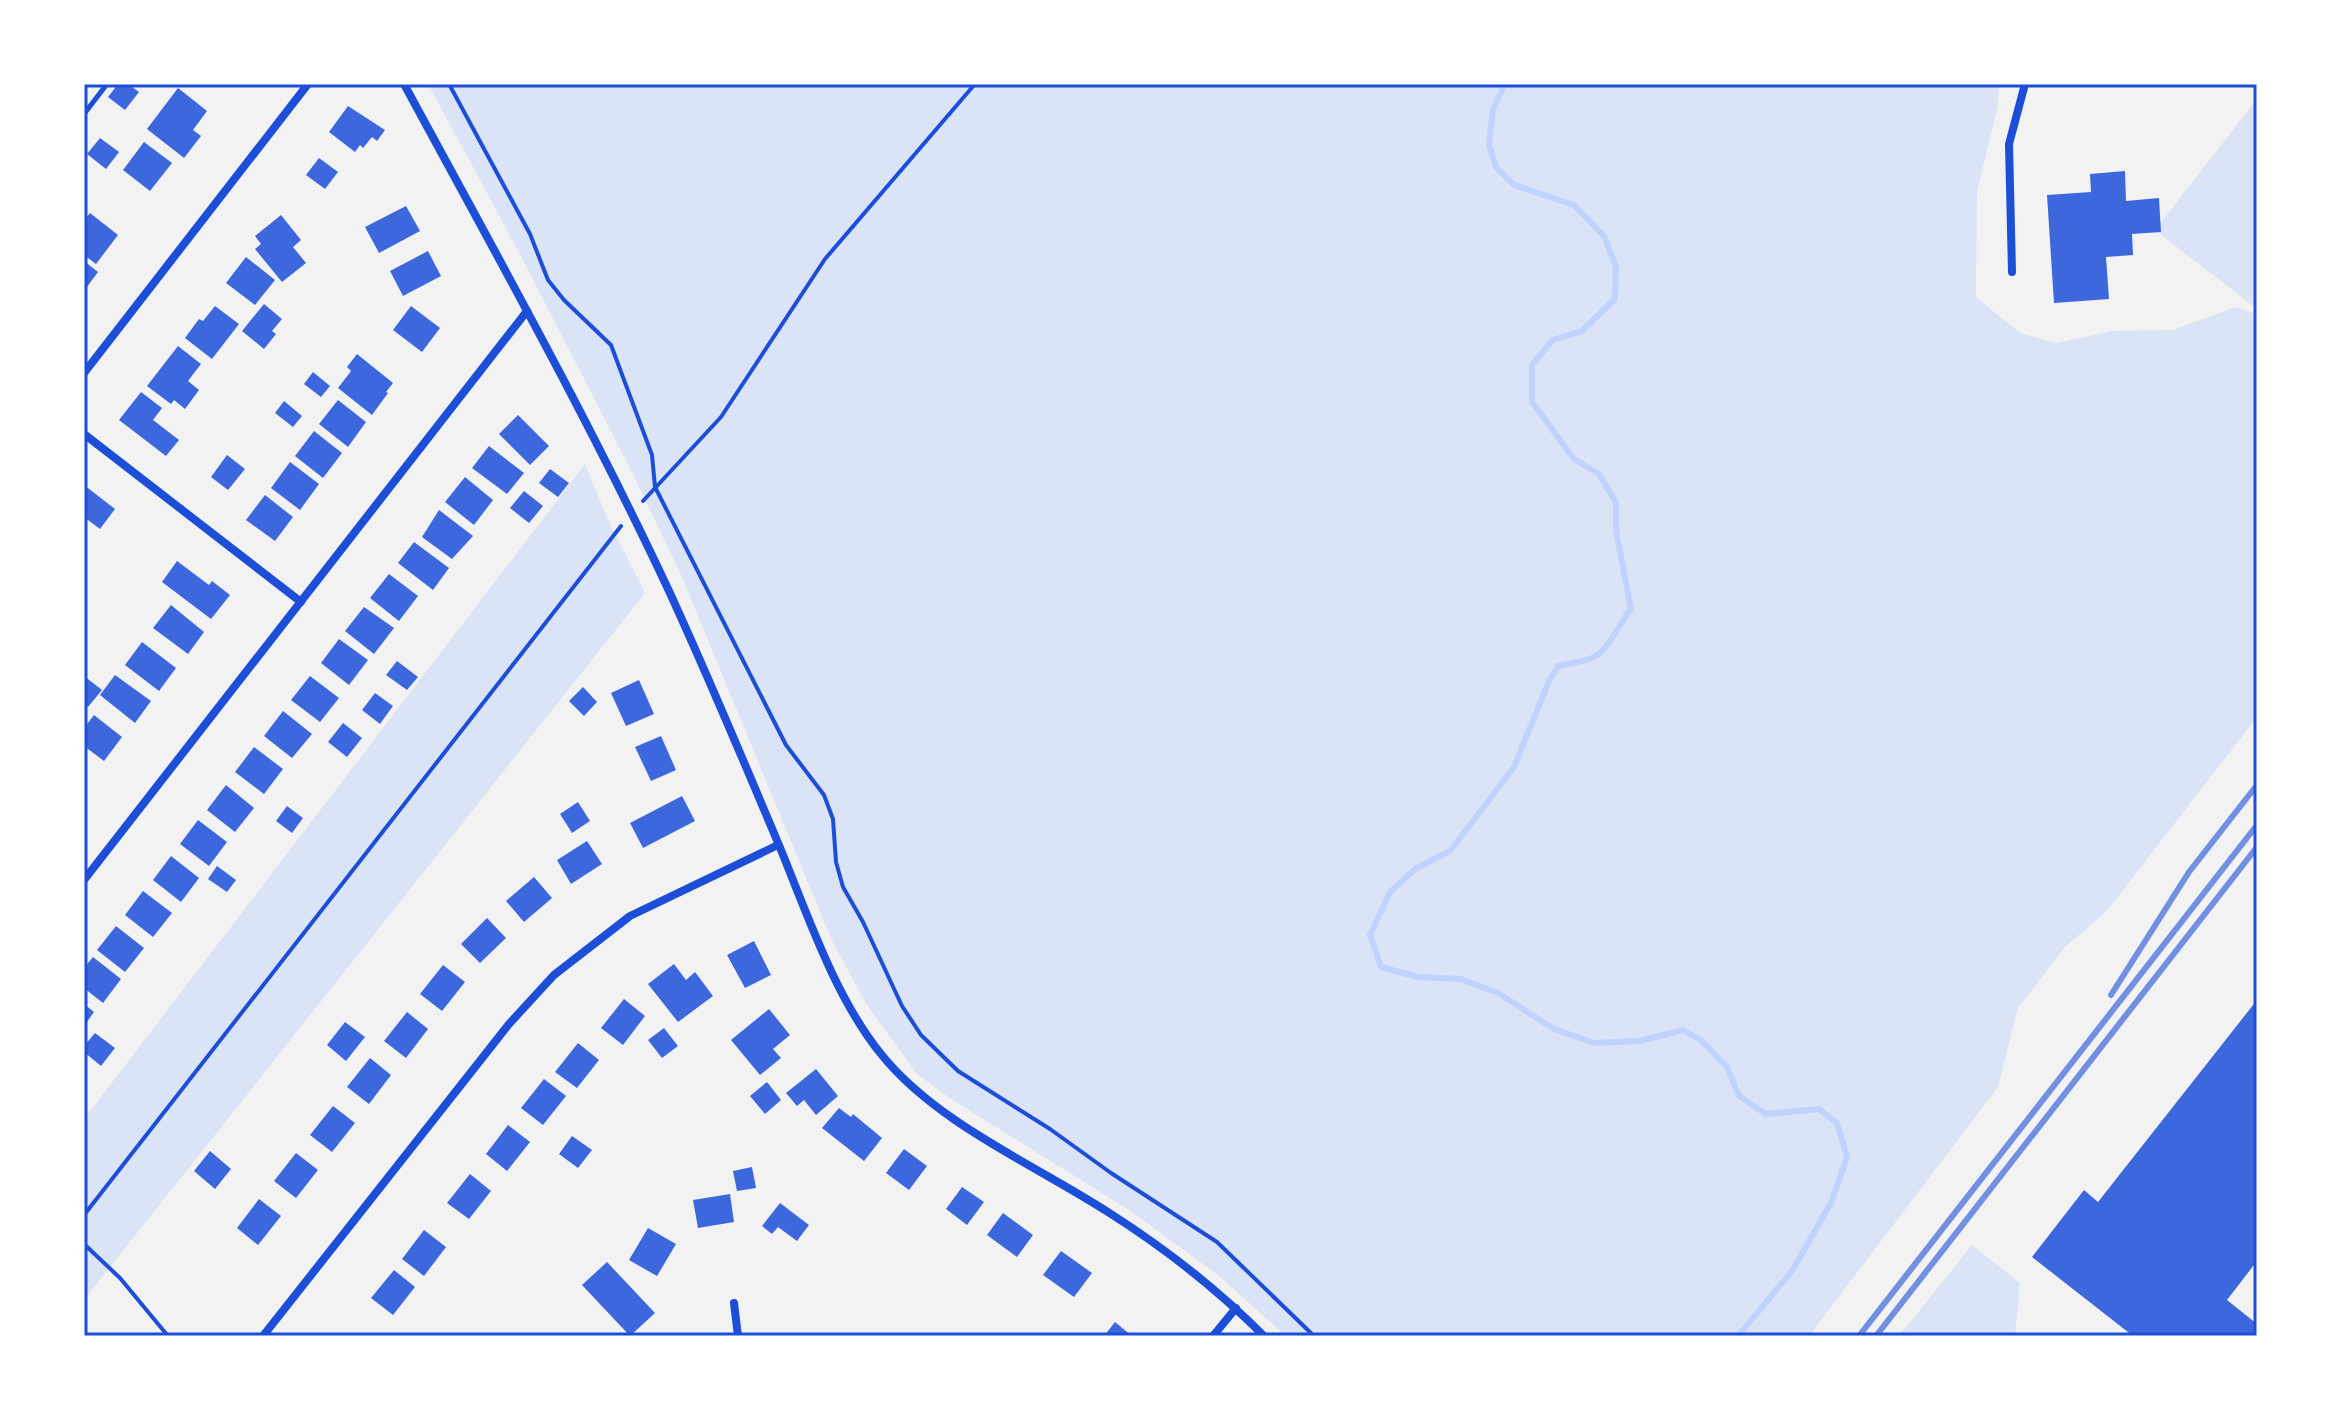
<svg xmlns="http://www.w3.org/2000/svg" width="2341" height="1420" font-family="'DejaVu Sans',sans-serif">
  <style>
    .green { fill: #dbe4f7 }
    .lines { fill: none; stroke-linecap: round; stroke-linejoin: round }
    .stream { stroke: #bfd3fe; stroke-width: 6 }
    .building { fill: #3d67dc }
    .path { stroke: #1d4ed8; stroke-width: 4 }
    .service { stroke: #1d4ed8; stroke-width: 5 }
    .minor { stroke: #1d4ed8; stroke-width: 8 }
    .rail { stroke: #7290e2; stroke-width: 6 }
    .neatline { fill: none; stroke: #1d4ed8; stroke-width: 3 }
  </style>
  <rect width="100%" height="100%" fill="#f2f2f2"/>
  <g class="green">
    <polygon points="428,84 1999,84 1998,106 1977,191 1976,297 2020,333 2056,343 2112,331 2173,330 2235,307 2257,314 2257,717 2106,912 2065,947 2018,1008 1998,1087 1809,1336 1286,1336 1218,1275 1129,1210 951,1099 917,1074 867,1005 833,943 681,575 629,466 514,243"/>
    <polygon points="2257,99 2257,309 2155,230"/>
    <polygon points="585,464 608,520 645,593 84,1300 84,1119"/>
    <polygon points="1972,1245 2020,1283 2015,1336 1899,1336"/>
  </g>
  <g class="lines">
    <path class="stream" d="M1505 84 1493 109 1489 145 1496 167 1514 185 1574 205 1604 236 1616 267 1615 299 1582 331 1553 340 1532 365V402L1574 459 1599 474 1616 503V531L1631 609C1620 622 1610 647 1596 656 1587 662 1569 663 1558 666L1549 681 1514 767 1450 851 1415 869 1390 892 1370 935 1381 967 1418 977 1461 979 1498 993 1554 1029 1594 1043 1639 1041 1683 1030 1702 1041 1727 1067 1739 1096 1766 1114 1819 1109 1837 1123 1847 1157 1831 1203 1792 1271 1738 1336"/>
  </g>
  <g class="building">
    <polygon points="118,84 128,84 139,92 125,110 108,97"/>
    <polygon points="178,88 207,111 193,130 201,136 184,158 147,129"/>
    <polygon points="348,106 385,130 377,141 372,137 363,148 360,145 355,152 329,132"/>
    <polygon points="100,138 119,152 106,169 87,154"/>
    <polygon points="144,142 172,163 150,191 123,170"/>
    <polygon points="319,158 338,172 325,189 306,175"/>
    <polygon points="2125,171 2126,201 2159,198 2161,232 2132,234 2133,255 2106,257 2109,299 2054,303 2047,195 2091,192 2090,174"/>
    <polygon points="406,206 420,231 379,253 365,227"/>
    <polygon points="90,213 118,235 96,264 84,255 84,221"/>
    <polygon points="281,215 301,240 293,247 306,263 282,282 255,249 261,244 255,236"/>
    <polygon points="428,251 441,276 403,296 390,271"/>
    <polygon points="246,257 275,280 255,305 226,283"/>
    <polygon points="84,261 98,272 84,291"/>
    <polygon points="264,304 282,319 272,331 276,334 264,349 242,331"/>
    <polygon points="215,306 239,324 212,359 185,338 199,319 203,321"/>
    <polygon points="411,306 440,328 422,352 393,330"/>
    <polygon points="178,346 201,364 188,381 199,390 185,409 174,400 171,404 147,386"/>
    <polygon points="357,354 393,383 386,392 388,393 372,415 338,388 351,371 347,367"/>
    <polygon points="313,372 330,386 321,397 304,384"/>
    <polygon points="141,392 162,408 153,420 179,440 166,456 119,420"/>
    <polygon points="338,400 366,422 348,447 319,424"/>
    <polygon points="284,401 302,416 293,427 275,413"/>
    <polygon points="518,415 549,446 530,465 499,434"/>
    <polygon points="314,431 342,453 323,478 295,456"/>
    <polygon points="489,446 524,473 507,494 472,468"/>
    <polygon points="227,455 245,469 228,490 211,477"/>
    <polygon points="290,462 319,484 300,510 271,488"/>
    <polygon points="550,469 569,483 558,497 539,483"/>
    <polygon points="465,477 493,500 474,525 445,502"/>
    <polygon points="84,485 115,509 100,529 84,517"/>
    <polygon points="524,491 543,506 529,523 510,508"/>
    <polygon points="265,495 293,517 275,541 246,520"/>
    <polygon points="439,510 473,536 452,559 422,537"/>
    <polygon points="414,542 449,568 433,590 398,563"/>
    <polygon points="177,561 209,585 212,581 230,595 211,619 162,582"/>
    <polygon points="389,574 418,596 399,621 370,598"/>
    <polygon points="171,605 204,632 188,654 153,628"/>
    <polygon points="364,607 394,628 374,654 345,631"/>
    <polygon points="339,639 368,660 349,685 321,663"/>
    <polygon points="142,642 176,668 159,691 125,665"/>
    <polygon points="397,661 418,677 407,690 386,675"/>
    <polygon points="115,675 151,701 135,723 100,695"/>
    <polygon points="84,676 102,690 88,707 84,704"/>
    <polygon points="310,676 339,698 320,722 291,700"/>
    <polygon points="639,680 654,714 626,726 611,693"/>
    <polygon points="583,687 597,702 584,716 569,701"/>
    <polygon points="375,693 393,706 380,724 362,710"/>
    <polygon points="283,711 312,734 292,758 264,736"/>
    <polygon points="94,715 122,737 104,761 84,746 84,728"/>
    <polygon points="343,723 362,738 347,757 328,742"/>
    <polygon points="661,736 676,770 651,781 635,747"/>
    <polygon points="254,747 283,769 264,794 235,772"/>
    <polygon points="226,785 254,808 235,832 207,810"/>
    <polygon points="682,796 695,821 643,848 630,823"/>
    <polygon points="578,802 590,821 572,833 560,814"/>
    <polygon points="287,806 303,818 292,833 276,821"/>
    <polygon points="198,820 227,842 209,866 180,844"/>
    <polygon points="587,841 602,864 571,884 557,860"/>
    <polygon points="171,856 199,878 181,902 153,880"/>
    <polygon points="217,866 236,880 227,892 208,879"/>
    <polygon points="534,877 552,898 524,922 506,901"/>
    <polygon points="143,891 172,913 153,937 125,915"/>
    <polygon points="487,918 506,938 480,963 461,944"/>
    <polygon points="116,926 144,948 125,972 97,950"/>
    <polygon points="754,941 771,975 745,988 727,955"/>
    <polygon points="93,957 121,979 103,1003 84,988 84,968"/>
    <polygon points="674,964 686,980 695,972 713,996 678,1022 648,984"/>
    <polygon points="443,965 465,982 442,1011 420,994"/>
    <polygon points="624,999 645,1016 623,1045 601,1028"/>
    <polygon points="2257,1000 2257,1261 2227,1300 2257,1324 2257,1336 2133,1336 2032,1257 2084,1190 2098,1202"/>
    <polygon points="84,1004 94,1012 84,1026"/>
    <polygon points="769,1009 790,1035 773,1049 781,1058 760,1075 731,1040"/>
    <polygon points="407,1012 428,1029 406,1058 384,1041"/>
    <polygon points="345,1022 365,1037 346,1061 327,1045"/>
    <polygon points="664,1028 678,1046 662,1058 648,1040"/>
    <polygon points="95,1033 115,1048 101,1066 84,1052 84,1046"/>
    <polygon points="578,1043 599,1060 577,1088 555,1072"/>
    <polygon points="370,1058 391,1075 369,1104 347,1087"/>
    <polygon points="816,1069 838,1096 816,1115 804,1100 797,1106 786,1093"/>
    <polygon points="544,1079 566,1096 543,1125 521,1108"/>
    <polygon points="767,1082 781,1100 765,1114 750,1096"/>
    <polygon points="333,1106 355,1123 332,1152 310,1135"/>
    <polygon points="839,1108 851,1117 853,1114 882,1138 864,1161 822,1128"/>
    <polygon points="508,1125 530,1142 507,1171 486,1154"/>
    <polygon points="572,1136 592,1150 578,1168 559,1154"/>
    <polygon points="904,1149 927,1166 909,1190 886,1173"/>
    <polygon points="210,1151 231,1169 215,1189 194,1171"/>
    <polygon points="296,1153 318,1170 296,1198 274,1181"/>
    <polygon points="752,1167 756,1188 737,1191 733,1171"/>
    <polygon points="470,1174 491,1191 469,1219 447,1203"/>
    <polygon points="962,1187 984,1202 967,1225 946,1209"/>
    <polygon points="730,1194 734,1222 698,1228 693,1200"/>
    <polygon points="259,1199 281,1216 258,1245 237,1228"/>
    <polygon points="780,1203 809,1225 797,1241 778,1227 772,1234 762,1226"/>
    <polygon points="1003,1213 1033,1235 1017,1257 987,1235"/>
    <polygon points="648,1228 676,1244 657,1276 629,1260"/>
    <polygon points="424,1230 446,1247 424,1276 402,1259"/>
    <polygon points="1061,1251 1092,1273 1074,1297 1043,1275"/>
    <polygon points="607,1262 655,1313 630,1336 582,1285"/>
    <polygon points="394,1270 415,1287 393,1315 371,1298"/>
    <polygon points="1115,1322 1132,1336 1104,1336"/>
  </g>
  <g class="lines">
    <g class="path">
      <polyline points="449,84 530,234 548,280 564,300 611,345 652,455 655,487 786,745 824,795 833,819 836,862 843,887 863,922 902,1006 921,1035 958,1071 1050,1129 1111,1173 1217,1242 1314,1336"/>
      <polyline points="643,501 721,417 825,259 975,84"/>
      <polyline points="84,1215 621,526"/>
      <polyline points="84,1244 120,1278 168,1336"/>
    </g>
    <polyline class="service" points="84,114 107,84"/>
    <g class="minor">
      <path d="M404 84C495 252 588 418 669 591 708 676 745 764 781 850 808 916 836 999 881 1054 937 1124 1036 1165 1111 1214 1166 1249 1218 1290 1264 1336"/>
      <polyline points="2012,272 2009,144 2025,84"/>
      <polyline points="84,373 308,84"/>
      <polyline points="84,434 301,602"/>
      <polyline points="84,880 527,311"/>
      <polyline points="734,1303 738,1336"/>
      <polyline points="263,1336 509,1024 554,975 630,916 778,845"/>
      <polyline points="1213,1336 1236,1308"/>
    </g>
    <g class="rail">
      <polyline points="2111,995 2189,872 2257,785"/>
      <polyline points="1859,1336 2257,825"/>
      <polyline points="1876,1336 2257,847"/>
    </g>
  </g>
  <rect width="2341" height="1420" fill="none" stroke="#ffffff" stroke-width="172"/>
  <rect x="86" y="86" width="2169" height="1248" class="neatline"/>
</svg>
